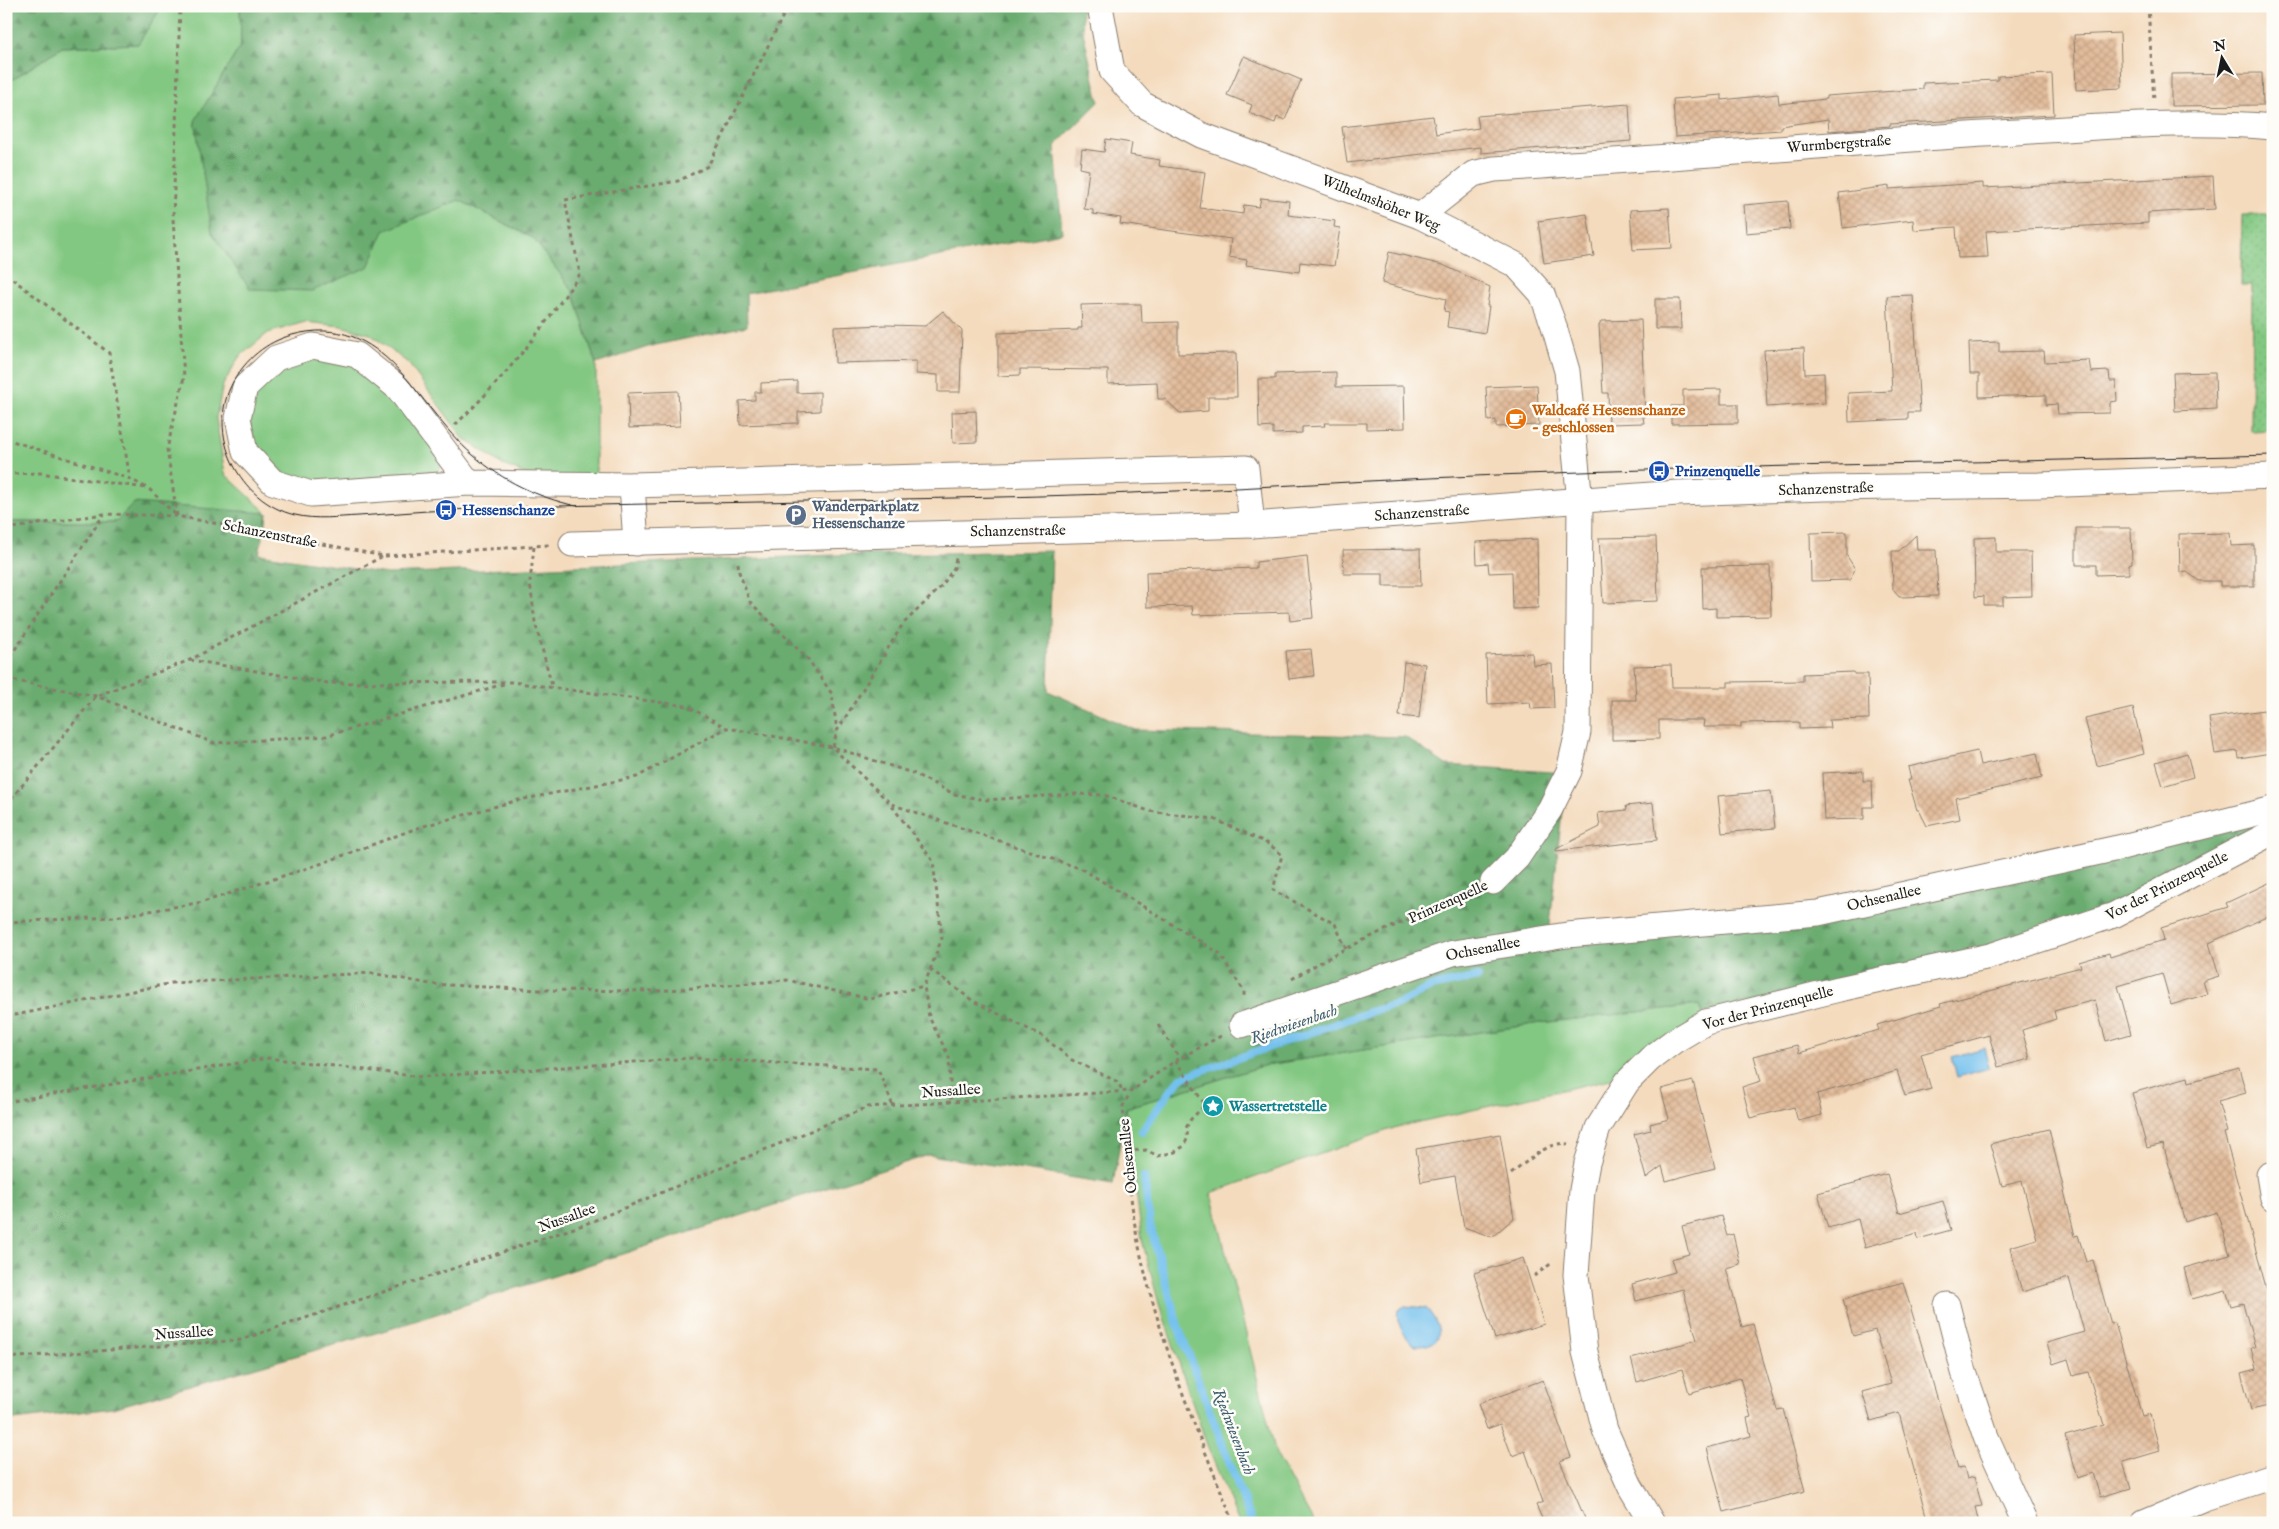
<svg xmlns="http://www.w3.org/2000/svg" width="2279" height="1529" font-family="'IM FELL English',serif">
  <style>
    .green { fill: #83c882; stroke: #50724f }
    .forest { fill: url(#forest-firs); stroke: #436446 }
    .park { fill: url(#park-dots); stroke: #50724f }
    .water { fill: #74c1ee; stroke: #486e85 }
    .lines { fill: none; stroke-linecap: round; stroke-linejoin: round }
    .stream { stroke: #74c1ee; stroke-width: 8 }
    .building { fill: url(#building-cross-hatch) }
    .minor-casing { stroke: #887c6d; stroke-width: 27 }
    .path { stroke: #887c6d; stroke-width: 3; stroke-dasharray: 4 4; stroke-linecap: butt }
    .minor { stroke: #fff; stroke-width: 25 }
    .tram { stroke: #1c1c1c; stroke-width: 1 }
    .labels { text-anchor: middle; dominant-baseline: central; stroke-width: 5; stroke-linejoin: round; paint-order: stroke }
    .street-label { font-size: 15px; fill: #1c1c1c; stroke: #fdfcf7 }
    .food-label { font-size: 15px; font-weight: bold; fill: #c56008; stroke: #fdfcf7; text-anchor: start }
    .transit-label { font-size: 15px; font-weight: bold; fill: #164399; stroke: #fdfcf7; text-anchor: start }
    .service-label { font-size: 15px; font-weight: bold; fill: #4e5e75; stroke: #fdfcf7; text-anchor: start }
    .culture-label { font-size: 15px; font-weight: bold; fill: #0d838f; stroke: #fdfcf7; text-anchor: start }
    .water-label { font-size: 16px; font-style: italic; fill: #3f5e70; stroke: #fdfcf7 }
  </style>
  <defs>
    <pattern id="forest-firs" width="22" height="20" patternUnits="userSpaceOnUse" patternTransform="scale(1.25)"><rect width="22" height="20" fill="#6aac70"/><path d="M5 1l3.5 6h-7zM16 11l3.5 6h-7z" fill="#568b5b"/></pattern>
    <pattern id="park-dots" width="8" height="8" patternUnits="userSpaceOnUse" patternTransform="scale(1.25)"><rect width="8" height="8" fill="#83c882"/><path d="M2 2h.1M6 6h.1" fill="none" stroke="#71ab70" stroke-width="1.8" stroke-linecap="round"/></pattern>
    <pattern id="building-cross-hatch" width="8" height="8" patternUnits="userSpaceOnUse" patternTransform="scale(1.25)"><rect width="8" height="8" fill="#e2bc9b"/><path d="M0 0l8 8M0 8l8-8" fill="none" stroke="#c1a185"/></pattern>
  </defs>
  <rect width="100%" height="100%" fill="#fdfcf7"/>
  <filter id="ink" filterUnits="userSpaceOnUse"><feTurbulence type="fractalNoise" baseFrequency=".02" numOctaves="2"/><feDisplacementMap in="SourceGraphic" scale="10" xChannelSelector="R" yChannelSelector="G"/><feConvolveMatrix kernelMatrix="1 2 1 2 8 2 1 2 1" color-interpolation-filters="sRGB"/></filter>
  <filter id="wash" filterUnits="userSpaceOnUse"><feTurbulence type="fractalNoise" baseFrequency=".0096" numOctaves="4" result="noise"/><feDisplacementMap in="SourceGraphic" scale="20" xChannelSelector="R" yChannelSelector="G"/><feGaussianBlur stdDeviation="1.12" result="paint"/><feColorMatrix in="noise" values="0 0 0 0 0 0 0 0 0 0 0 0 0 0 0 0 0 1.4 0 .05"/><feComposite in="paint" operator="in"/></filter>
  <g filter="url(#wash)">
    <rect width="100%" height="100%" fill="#f4dbbe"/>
    <g class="green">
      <polygon points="162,6 240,6 241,45 195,121 368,267 383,231 459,200 533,238 573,291 596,364 596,476 540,480 503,465 463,438 408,363 370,334 341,326 305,322 268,333 239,357 223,385 216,418 225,474 267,513 266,523 187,507 116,522 6,522 6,84 62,47 138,44"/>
      <polygon points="313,355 352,362 392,393 443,462 435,477 306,485 269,469 256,450 249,418 256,389 281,364"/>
      <polygon points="1699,1005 1702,1014 1624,1076 1397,1127 1211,1193 1276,1454 1314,1523 1239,1523 1207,1445 1159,1304 1142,1240 1126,1108 1266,1065 1540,1023"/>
    </g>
    <g class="forest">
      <polygon points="6,6 162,6 138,44 62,47 6,84"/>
      <polygon points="240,6 1081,6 1083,32 1099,102 1055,146 1062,233 746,293 747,326 651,346 596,364 573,291 533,238 459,200 384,231 368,267 312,291 250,289 212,233 195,121 241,45"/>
      <polygon points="134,503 267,513 259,554 387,574 834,555 1052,551 1048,691 1135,730 1405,737 1446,765 1566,773 1549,934 1817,920 2273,815 2273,824 2110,907 1990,949 1702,1014 1699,1005 1540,1023 1266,1065 1126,1108 1113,1184 929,1155 390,1329 113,1408 6,1421 6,522 116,522"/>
    </g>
    <polygon class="park" points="2242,215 2273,215 2273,430 2251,431 2252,285 2241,285"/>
    <g class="water">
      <polygon points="1984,1048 1989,1068 1957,1077 1952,1057"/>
      <path d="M1405 1306 1426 1308C1443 1327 1446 1347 1414 1346 1405 1336 1395 1323 1398 1310Z"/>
    </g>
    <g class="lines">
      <g class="stream">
        <polyline points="1142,1131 1169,1092 1181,1078 1369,1012 1401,1003 1431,987 1478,977"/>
        <polyline points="1144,1177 1150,1225 1178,1326 1252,1523"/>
      </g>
    </g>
    <g id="blocks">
      <g class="building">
        <polygon points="2120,33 2122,88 2076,90 2074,35"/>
        <polygon points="1244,56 1301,80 1285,120 1277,117 1275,123 1249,113 1252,105 1227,95"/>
        <polygon points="2262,73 2263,105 2171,106 2171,74"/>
        <polygon points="2052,74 2054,115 1890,124 1890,126 1829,131 1828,119 1781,126 1781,130 1675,137 1673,99 1722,95 1722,100 1778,94 1779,104 1826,99 1826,96 1923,89 1923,83 1998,80 1998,76"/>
        <polygon points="1629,104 1631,141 1481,153 1481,147 1347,163 1342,127 1433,116 1436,134 1479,128 1477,116"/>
        <polygon points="1106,139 1132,143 1130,155 1160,160 1159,166 1205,172 1200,208 1243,214 1244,205 1259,207 1261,198 1289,201 1288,215 1335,221 1334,227 1340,228 1334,266 1300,262 1299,272 1246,265 1247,260 1229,257 1231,239 1120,224 1121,218 1093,214 1093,210 1084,209 1089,170 1080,168 1082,149 1104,152"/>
        <polygon points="2213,176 2215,209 2148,213 2148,223 1986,231 1988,257 1958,258 1956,227 1914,230 1913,220 1843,228 1839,193 1889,186 1889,189 1983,183 1983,188"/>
        <polygon points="1788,201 1790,229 1746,233 1744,205"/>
        <polygon points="1669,208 1672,248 1633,250 1630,210"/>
        <polygon points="1587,214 1594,256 1544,263 1538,221"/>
        <polygon points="1389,252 1443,265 1490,287 1487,306 1489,306 1485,333 1447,327 1449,312 1444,311 1446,299 1382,283"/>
        <polygon points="1913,295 1920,412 1908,412 1908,419 1849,422 1848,393 1892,391 1887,296"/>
        <polygon points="1655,299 1680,299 1681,329 1655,329"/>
        <polygon points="1117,304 1141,304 1142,323 1178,322 1178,354 1236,353 1237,397 1208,397 1208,411 1180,413 1165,399 1158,399 1157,382 1108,384 1108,370 1020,369 1020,375 998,376 998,333 1078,330 1078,328 1082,328 1081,305"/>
        <polygon points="943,311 962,331 960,392 938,392 938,375 916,374 916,361 835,363 834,327 886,325 925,326"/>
        <polygon points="1641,320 1645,417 1643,417 1644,423 1609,424 1608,393 1603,393 1599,325 1601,321"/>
        <polygon points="1999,342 1999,352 2044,351 2045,362 2089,360 2091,372 2109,371 2110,381 2116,381 2117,401 2110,402 2110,413 2058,414 2057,404 2046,405 2046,395 1979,397 1979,374 1970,374 1969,343"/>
        <polygon points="1804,348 1805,374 1824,373 1825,403 1767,407 1764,350"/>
        <polygon points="1336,372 1336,387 1404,386 1405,428 1367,429 1367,423 1324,423 1325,426 1302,427 1302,433 1273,434 1273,427 1259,428 1258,379 1275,379 1275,374"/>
        <polygon points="2215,372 2216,409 2175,411 2173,373"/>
        <polygon points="797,381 797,393 820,392 820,411 798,412 798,423 740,425 739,401 755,400 755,392 761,392 761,383"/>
        <polygon points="1537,385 1539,425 1496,427 1496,420 1488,421 1486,387"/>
        <polygon points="1721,389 1721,404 1738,404 1738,423 1671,424 1671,406 1683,406 1683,390"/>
        <polygon points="678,391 680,426 629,428 628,393"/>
        <polygon points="976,411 977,442 953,443 952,412"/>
        <polygon points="2076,528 2131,528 2132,564 2129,565 2129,574 2096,575 2096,565 2076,565"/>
        <polygon points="1847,532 1847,556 1855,569 1850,580 1811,581 1810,533"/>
        <polygon points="2230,533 2231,546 2254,545 2254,586 2220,586 2220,581 2199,581 2187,572 2180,573 2179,534"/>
        <polygon points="1916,535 1917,550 1936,550 1938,596 1899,597 1893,590 1892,551 1899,551"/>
        <polygon points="1656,537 1658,601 1603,603 1599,538"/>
        <polygon points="1996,537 1996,552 2031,552 2032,596 2003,597 2003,605 1984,605 1984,596 1975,597 1974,538"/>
        <polygon points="1537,539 1538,608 1513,609 1512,572 1489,573 1488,563 1477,564 1476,542"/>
        <polygon points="1420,549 1421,586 1383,586 1383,574 1344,574 1343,550"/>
        <polygon points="1307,556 1313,618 1290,621 1289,612 1193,615 1192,606 1147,607 1146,572 1256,568 1256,562"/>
        <polygon points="1770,566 1771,616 1716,617 1716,608 1703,609 1702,567"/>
        <polygon points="1311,649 1314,676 1289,679 1286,651"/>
        <polygon points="1532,653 1533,665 1552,664 1554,708 1531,709 1530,702 1488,704 1486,655"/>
        <polygon points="1404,662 1425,664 1419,718 1399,716"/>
        <polygon points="1671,665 1672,687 1728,687 1728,682 1803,681 1803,674 1854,672 1854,674 1868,674 1869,719 1829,720 1830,728 1799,729 1799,722 1741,723 1741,727 1703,727 1704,720 1659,720 1659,739 1612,740 1612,700 1636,700 1634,666"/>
        <polygon points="2133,708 2144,754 2097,766 2085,719"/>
        <polygon points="2264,710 2271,753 2239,758 2238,751 2215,754 2209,718"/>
        <polygon points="1977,751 1980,765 2037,753 2042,778 1956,798 1960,819 1927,826 1919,810 1917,810 1908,780 1911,780 1908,767"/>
        <polygon points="2187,753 2193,777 2163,786 2156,762"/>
        <polygon points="1863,771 1863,781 1872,781 1873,807 1864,807 1864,819 1824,820 1822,773"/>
        <polygon points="1771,791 1775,828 1722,833 1718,796"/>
        <polygon points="1653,803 1657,840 1556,851 1556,849 1600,827 1598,813 1627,810 1626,806"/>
        <polygon points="2273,881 2273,914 2209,943 2219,976 2203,981 2207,994 2171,1005 2162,973 2118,986 2131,1034 2106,1041 2095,1000 2054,1011 2056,1019 2022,1030 2030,1059 1998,1067 1989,1035 1921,1054 1931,1089 1905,1096 1897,1071 1817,1094 1822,1115 1798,1121 1794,1107 1750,1118 1742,1087 1761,1081 1754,1056 1797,1045 1799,1053 1879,1030 1877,1025 1941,1006 1940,1004 2081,967 2079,962 2109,953 2110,957 2164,940 2161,928 2228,907 2226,903"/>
        <polygon points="2239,1068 2246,1093 2218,1101 2227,1132 2224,1133 2273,1313 2273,1405 2251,1410 2241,1373 2256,1369 2251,1348 2255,1347 2243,1303 2231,1306 2226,1290 2192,1299 2184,1268 2230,1255 2217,1212 2185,1222 2163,1144 2147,1148 2132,1093 2188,1077 2189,1082"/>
        <polygon points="1693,1081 1715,1168 1666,1181 1662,1166 1646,1178 1634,1134 1651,1130 1650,1124 1669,1119 1661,1089"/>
        <polygon points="2049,1129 2075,1236 2078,1235 2086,1262 2093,1260 2111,1324 2115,1323 2142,1416 2150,1414 2160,1451 2123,1462 2131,1488 2100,1497 2093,1473 2077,1478 2065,1436 2104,1425 2088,1372 2073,1376 2068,1359 2053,1364 2047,1343 2084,1332 2069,1278 2022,1292 2010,1247 2037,1239 2022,1181 2002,1186 1990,1144"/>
        <polygon points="1500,1134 1514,1218 1492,1237 1464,1227 1455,1176 1421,1182 1416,1149"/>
        <polygon points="1887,1174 1899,1213 1943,1201 1951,1230 1918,1239 1917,1233 1865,1247 1858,1219 1828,1228 1818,1193"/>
        <polygon points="1721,1216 1727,1236 1733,1234 1740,1264 1726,1268 1742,1327 1753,1324 1777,1410 1783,1409 1805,1491 1724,1512 1707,1448 1751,1436 1747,1418 1751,1417 1740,1378 1689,1393 1682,1369 1637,1382 1631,1358 1697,1340 1683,1289 1636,1301 1632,1284 1675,1272 1671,1259 1689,1254 1682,1226"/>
        <polygon points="1523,1258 1544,1324 1495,1339 1474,1273"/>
        <polygon points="1903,1282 1958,1468 1964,1467 1967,1479 1974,1477 1982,1506 1975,1507 1979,1523 1928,1523 1899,1413 1871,1421 1862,1392 1891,1384 1875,1330 1853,1336 1843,1299"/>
        <polygon points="1543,1380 1571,1457 1560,1461 1587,1523 1544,1523 1536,1505 1543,1502 1525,1451 1512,1456 1500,1424 1487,1429 1478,1404"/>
      </g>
    </g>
  </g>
  <g filter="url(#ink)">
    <use href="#blocks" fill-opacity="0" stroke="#887c6d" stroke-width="1"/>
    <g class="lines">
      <g class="minor-casing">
        <g id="minor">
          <polyline points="1100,6 1112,71 1142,104 1201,135 1420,216 1516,265 1542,294 1553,323 1567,371 1580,502 1578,732 1569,771 1550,809 1517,858 1493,882"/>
          <path d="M1420 216 1473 174 1494 169C1663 159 1830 144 1999 133 2090 128 2181 119 2273 127"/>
          <polyline points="469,483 398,388 357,355 313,346 276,358 245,387 238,418 245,452 273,482 311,494 469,483 632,485"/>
          <polyline points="636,543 632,485 1246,468 1252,525"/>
          <polyline points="572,544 1252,525 1678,493 1825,488 2039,485 2273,476"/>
          <polyline points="1242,1025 1453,953 1567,935 1818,913 2118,848 2273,809"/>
          <polyline points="2269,1175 2273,1199"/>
          <polyline points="1947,1305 1964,1372 1986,1437 2025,1523"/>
          <polyline points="1652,1523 1630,1486 1605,1430 1585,1352 1576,1275 1582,1190 1587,1163 1598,1128 1627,1082 1650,1059 1674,1041 1706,1022 1839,989 1990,956 2114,915 2273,832"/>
          <polyline points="2144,1523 2204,1498 2273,1476"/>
        </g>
      </g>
      <g class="path">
        <polyline points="2148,6 2154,101"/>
        <polyline points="6,274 109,353 130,479"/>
        <path d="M455 425C505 378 541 331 580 274L565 200 678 181 708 166 788 6"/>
        <polyline points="6,439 130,479 149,489 177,516"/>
        <polyline points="6,474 40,473 146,488"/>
        <polyline points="177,516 167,449 184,377 173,219 180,6"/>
        <polyline points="6,529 104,514 177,516 384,556 549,545"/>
        <polyline points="534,547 530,582 535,622 552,686"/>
        <polyline points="738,563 739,572 750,602 808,659 832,694 837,731"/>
        <polyline points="190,660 328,683 512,682 687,706 727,728 833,747 915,774 954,794 985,800 1074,794 1104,795 1149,811 1214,819 1269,844 1282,855 1273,890 1335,924 1346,949"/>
        <polyline points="6,663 104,514"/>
        <polyline points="6,679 96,696 214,743 326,736 507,683"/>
        <polyline points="833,747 837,731 903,624 941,587 954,568 956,558"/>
        <polyline points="834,749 891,804 1082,869 1219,953 1244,991 1244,997"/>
        <polyline points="6,805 96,696 190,660 383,556"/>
        <polyline points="892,806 933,861 942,938 924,986 929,1017 949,1057 951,1102"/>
        <polyline points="6,922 114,917 203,902 320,864 420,827 519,800 637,777 726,728"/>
        <polyline points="930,969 973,1001 1042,1036 1072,1060 1118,1082 1123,1092"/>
        <path d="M1292 979C1348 944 1410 919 1471 892"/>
        <polyline points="6,1013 16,1015 172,983 372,973 430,984 537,990 657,991 787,980 870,999 924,986"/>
        <polyline points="1158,1025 1180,1058"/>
        <path d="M1221 1036 1180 1058 1131 1091 1123 1106C1127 1151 1129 1198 1138 1242 1158 1339 1197 1432 1234 1523"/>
        <polyline points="6,1102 269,1058 422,1077 691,1058 878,1069 893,1106"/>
        <polyline points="1127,1151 1146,1150 1158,1156 1175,1152 1184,1146 1188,1137 1186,1128 1191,1119 1205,1105 1176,1061"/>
        <path d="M1511 1174C1526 1163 1548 1140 1568 1144"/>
        <polyline points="1534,1276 1552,1263"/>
        <polyline points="6,1358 240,1340 583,1225 868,1107 1131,1091"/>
      </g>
      <use href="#minor" class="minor"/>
      <path class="tram" d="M576 506C537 497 503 481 473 455 415 406 386 310 292 335 266 342 246 359 233 382 205 433 239 502 295 515 316 520 337 517 359 516 389 514 419 511 449 510 553 505 656 504 760 502 876 499 993 498 1109 494 1238 489 1367 480 1497 475 1755 465 2014 462 2273 455"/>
    </g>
  </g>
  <defs>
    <g id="cafe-disc" transform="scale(1.125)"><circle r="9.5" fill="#e8710a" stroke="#fdfcf7"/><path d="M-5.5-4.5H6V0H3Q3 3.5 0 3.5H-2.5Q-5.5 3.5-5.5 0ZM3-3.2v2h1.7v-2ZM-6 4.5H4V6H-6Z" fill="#fff"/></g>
    <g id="bus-disc" transform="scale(1.125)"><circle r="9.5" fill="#1a4fb4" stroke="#fdfcf7"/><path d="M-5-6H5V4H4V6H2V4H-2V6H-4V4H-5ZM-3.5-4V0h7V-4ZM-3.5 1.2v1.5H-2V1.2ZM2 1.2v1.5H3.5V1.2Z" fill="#fff"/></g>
    <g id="parking-disc" transform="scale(1.125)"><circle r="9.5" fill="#5c6f8a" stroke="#fdfcf7"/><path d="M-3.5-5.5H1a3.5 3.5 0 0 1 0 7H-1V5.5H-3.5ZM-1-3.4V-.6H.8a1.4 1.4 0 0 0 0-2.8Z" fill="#fff"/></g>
    <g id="sight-disc" transform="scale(1.125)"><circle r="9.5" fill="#0f9aa8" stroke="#fdfcf7"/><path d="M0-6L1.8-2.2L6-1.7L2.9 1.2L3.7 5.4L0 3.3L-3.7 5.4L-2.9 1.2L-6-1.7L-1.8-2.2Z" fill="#fff"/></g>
  </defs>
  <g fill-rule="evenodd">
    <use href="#cafe-disc" x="1516" y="419"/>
    <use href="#bus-disc" x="1659" y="471"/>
    <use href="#bus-disc" x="446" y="510"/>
    <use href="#parking-disc" x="796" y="515"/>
    <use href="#sight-disc" x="1213" y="1106"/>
  </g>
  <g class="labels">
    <g class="street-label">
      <text transform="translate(1839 144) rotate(-4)">Wurmbergstraße</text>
      <text transform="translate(1381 203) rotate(22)">Wilhelmshöher Weg</text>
      <text transform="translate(1826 489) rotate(-2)">Schanzenstraße</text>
      <text transform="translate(1422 513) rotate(-4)">Schanzenstraße</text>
      <text transform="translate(1018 531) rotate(-1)">Schanzenstraße</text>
      <text transform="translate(270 534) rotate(11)">Schanzenstraße</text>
      <text transform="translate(2167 886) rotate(-27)">Vor der Prinzenquelle</text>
      <text transform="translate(1884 898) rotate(-13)">Ochsenallee</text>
      <text transform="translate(1448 902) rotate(-24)">Prinzenquelle</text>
      <text transform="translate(1483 949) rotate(-11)">Ochsenallee</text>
      <text transform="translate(1768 1008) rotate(-15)">Vor der Prinzenquelle</text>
      <text transform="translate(951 1091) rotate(-4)">Nussallee</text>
      <text transform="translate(1128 1156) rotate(-96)">Ochsenallee</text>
      <text transform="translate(567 1218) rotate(-20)">Nussallee</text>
      <text transform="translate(184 1333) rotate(-4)">Nussallee</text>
    </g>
    <g class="food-label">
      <text x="1532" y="410">Waldcafé Hessenschanze<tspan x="1532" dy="17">- geschlossen</tspan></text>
    </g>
    <g class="transit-label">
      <text x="1675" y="471">Prinzenquelle</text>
      <text x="462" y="510">Hessenschanze</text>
    </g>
    <g class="service-label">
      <text x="812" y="506">Wanderparkplatz<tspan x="812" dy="17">Hessenschanze</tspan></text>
    </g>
    <g class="culture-label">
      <text x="1229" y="1106">Wassertretstelle</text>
    </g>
    <g class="water-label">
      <text transform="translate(1294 1025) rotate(-19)">Riedwiesenbach</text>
      <text transform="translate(1233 1432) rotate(69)">Riedwiesenbach</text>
    </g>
  </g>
  <rect width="2279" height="1529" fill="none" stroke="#fdfcf7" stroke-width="25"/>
  <g transform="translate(2222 58) rotate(350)" stroke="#fdfcf7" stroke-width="4" paint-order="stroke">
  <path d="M0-4L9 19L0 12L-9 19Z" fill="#1c1c1c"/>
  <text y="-8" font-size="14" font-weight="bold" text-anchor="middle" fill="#1c1c1c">N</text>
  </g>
</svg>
